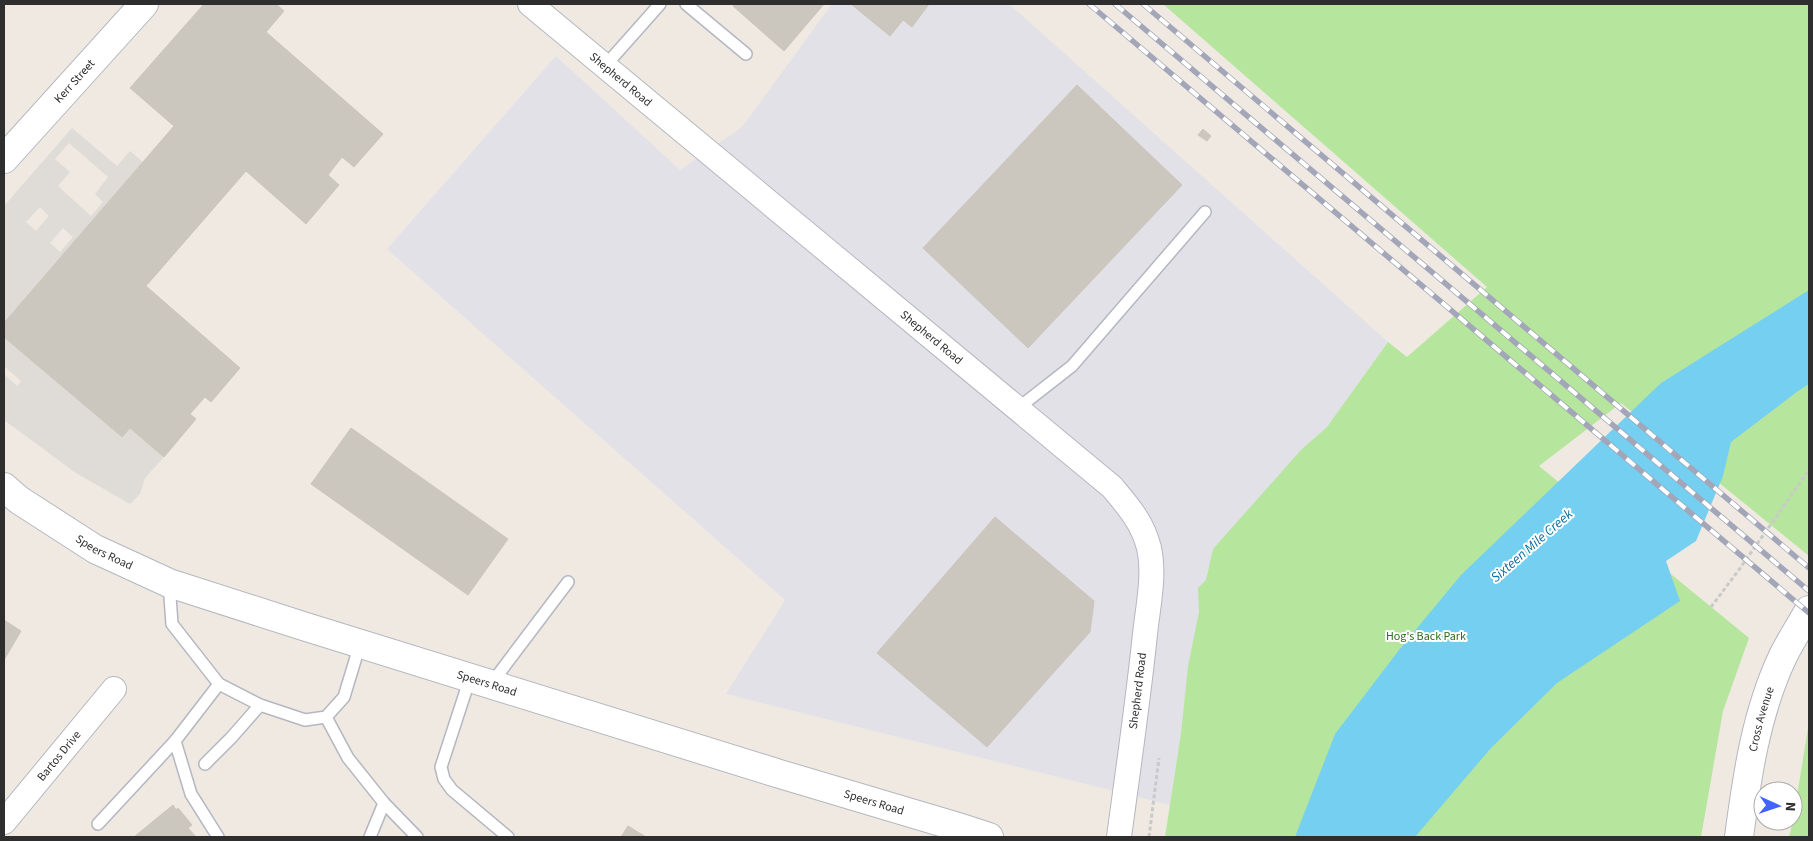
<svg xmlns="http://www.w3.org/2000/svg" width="1813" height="841" font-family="'Source Sans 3',sans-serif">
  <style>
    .industrial { fill: #e3e1e8 }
    .green { fill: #b6e59e }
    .plaza { fill: #dfdcd8; fill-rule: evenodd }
    .water { fill: #75cff0 }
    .building { fill: #cbc7bf; stroke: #cbc5ba }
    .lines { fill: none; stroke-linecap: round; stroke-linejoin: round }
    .lane-casing { stroke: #b4b7c1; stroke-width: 14 }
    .street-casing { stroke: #b4b7c1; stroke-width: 26 }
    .secondary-casing { stroke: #b4b7c1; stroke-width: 30 }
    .path { stroke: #c9c9c9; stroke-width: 3; stroke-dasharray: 4 2.5; stroke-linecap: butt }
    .lane { stroke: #fff; stroke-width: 11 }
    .street { stroke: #fff; stroke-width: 24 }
    .secondary { stroke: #fff; stroke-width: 28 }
    .rail-casing { stroke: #a3a6b8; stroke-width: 5.5 }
    .rail { stroke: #fff; stroke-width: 4; stroke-dasharray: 11; stroke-linecap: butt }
    .labels { text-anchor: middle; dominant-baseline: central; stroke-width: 4; stroke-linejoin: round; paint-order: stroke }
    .street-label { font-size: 12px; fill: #2e2e2e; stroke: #fff }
    .park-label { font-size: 12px; fill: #2c6e1b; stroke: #fff }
    .water-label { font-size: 14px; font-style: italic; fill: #0d6fa3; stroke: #fff }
  </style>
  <rect width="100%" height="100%" fill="#efe9e1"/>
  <polygon class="industrial" points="832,4 1009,4 1388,342 1247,540 1199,612 1170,805 726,694 785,600 387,249 556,56 680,170 742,127"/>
  <g class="green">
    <polygon points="1163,4 1809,4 1809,556 1621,403 1539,466 1749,638 1723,711 1701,837 1165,837 1181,733 1188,666 1199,612 1198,588 1206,580 1213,549 1301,450 1327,427 1388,342 1407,357 1487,287"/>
    <polygon points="1809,722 1809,837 1789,837 1793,821"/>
  </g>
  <g class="plaza">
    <path d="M72 128 117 166 130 151 143 162 4 323V206ZM69 143 108 177 95 194 103 202 91 216 58 186 70 172 55 159ZM40 207 49 216 36 231 26 222ZM63 228 73 237 60 252 50 243Z"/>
    <polygon points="4,337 121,437 130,428 164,457 145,478 140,494 130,504 76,473 4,420 4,374 17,386 21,381 4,366"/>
  </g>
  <polygon class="water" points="1809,290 1809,384 1798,391 1731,442 1723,476 1696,541 1666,561 1680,601 1557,683 1491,748 1415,837 1295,837 1335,734 1399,650 1461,575 1661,383"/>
  <g class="building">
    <polygon points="204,4 276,4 284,11 266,32 383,134 354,167 342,157 328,175 339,185 306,224 246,171 146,286 240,368 211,402 205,397 190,414 196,419 164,457 130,428 122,437 4,337 4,323 174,126 130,88"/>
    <polygon points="735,4 824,4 784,51 733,6"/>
    <polygon points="851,4 929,4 912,27 903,20 890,36"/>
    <polygon points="1077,85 1182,185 1028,348 923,248"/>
    <polygon points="1203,129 1211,136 1207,141 1198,135"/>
    <polygon points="351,428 508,539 468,595 311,484"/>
    <polygon points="995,517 1094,601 1090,632 987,747 877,653"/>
    <polygon points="4,620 21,631 4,660"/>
    <polygon points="173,805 176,810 178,808 192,825 188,828 196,837 134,837"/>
    <polygon points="628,826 646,837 621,837"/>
  </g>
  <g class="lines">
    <g class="lane-casing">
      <g id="lane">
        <polyline points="686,4 746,54"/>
        <polyline points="605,66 660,4"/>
        <polyline points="1017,409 1072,366 1205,212"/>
        <polyline points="169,583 172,624 219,684 260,705 305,720 326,717 344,697 360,644"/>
        <polyline points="470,678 441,767 444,779 452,790 508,837"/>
        <polyline points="491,684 568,582"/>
        <polyline points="326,717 348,758 384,803 417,837"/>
        <polyline points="175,741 191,794 218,837"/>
        <polyline points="205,764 231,738 260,705"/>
        <polyline points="98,824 175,741 219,684"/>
        <polyline points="370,837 384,803"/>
      </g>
    </g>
    <g class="street-casing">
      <g id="street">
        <path id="s1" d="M530 4 1112 487C1128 506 1143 523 1149 548 1155 575 1148 606 1145 634 1138 702 1128 770 1119 837"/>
        <path id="s2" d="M4 822 114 689"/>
      </g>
    </g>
    <g class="secondary-casing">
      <g id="secondary">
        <path id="s3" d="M4 159 144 4"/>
        <path id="s4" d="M4 487 19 500 95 549 169 583 303 626 783 775 961 828 989 837"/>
        <path id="s5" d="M1739 837C1747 776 1756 713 1783 656 1791 640 1801 625 1809 610"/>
      </g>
    </g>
    <g class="path">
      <polyline points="1711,607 1738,571 1809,470"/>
      <polyline points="1149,837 1159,758"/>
    </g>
    <use href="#lane" class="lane"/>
    <use href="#street" class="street"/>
    <use href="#secondary" class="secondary"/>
    <g class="rail-casing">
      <g id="rail">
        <polyline points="1089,4 1809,613"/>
        <polyline points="1115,4 1809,591"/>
        <polyline points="1143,4 1809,568"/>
      </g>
    </g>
    <use href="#rail" class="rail"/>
  </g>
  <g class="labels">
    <g class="street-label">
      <text stroke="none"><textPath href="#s1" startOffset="118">Shepherd Road</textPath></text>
      <text stroke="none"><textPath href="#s3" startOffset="105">Kerr Street</textPath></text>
      <text stroke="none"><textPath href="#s1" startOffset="522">Shepherd Road</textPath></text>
      <text stroke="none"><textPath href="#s4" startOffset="120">Speers Road</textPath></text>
      <text stroke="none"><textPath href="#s4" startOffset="525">Speers Road</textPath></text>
      <text transform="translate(1138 691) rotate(-83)">Shepherd Road</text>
      <text stroke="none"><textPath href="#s5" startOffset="120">Cross Avenue</textPath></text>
      <text stroke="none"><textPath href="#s2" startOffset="86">Bartos Drive</textPath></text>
      <text stroke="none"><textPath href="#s4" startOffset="930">Speers Road</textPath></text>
    </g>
    <g class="park-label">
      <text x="1426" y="636">Hog's Back Park</text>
    </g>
    <g class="water-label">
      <text transform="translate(1532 546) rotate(-41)">Sixteen Mile Creek</text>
    </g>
  </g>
  <rect width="1813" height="841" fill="none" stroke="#2e2e2e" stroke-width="10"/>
  <g transform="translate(1778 806) rotate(93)"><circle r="24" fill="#ffffff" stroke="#ababab"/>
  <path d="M0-4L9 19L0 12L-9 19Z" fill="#4264fb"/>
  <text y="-8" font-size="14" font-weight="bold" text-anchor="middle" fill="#2e2e2e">N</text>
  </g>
</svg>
